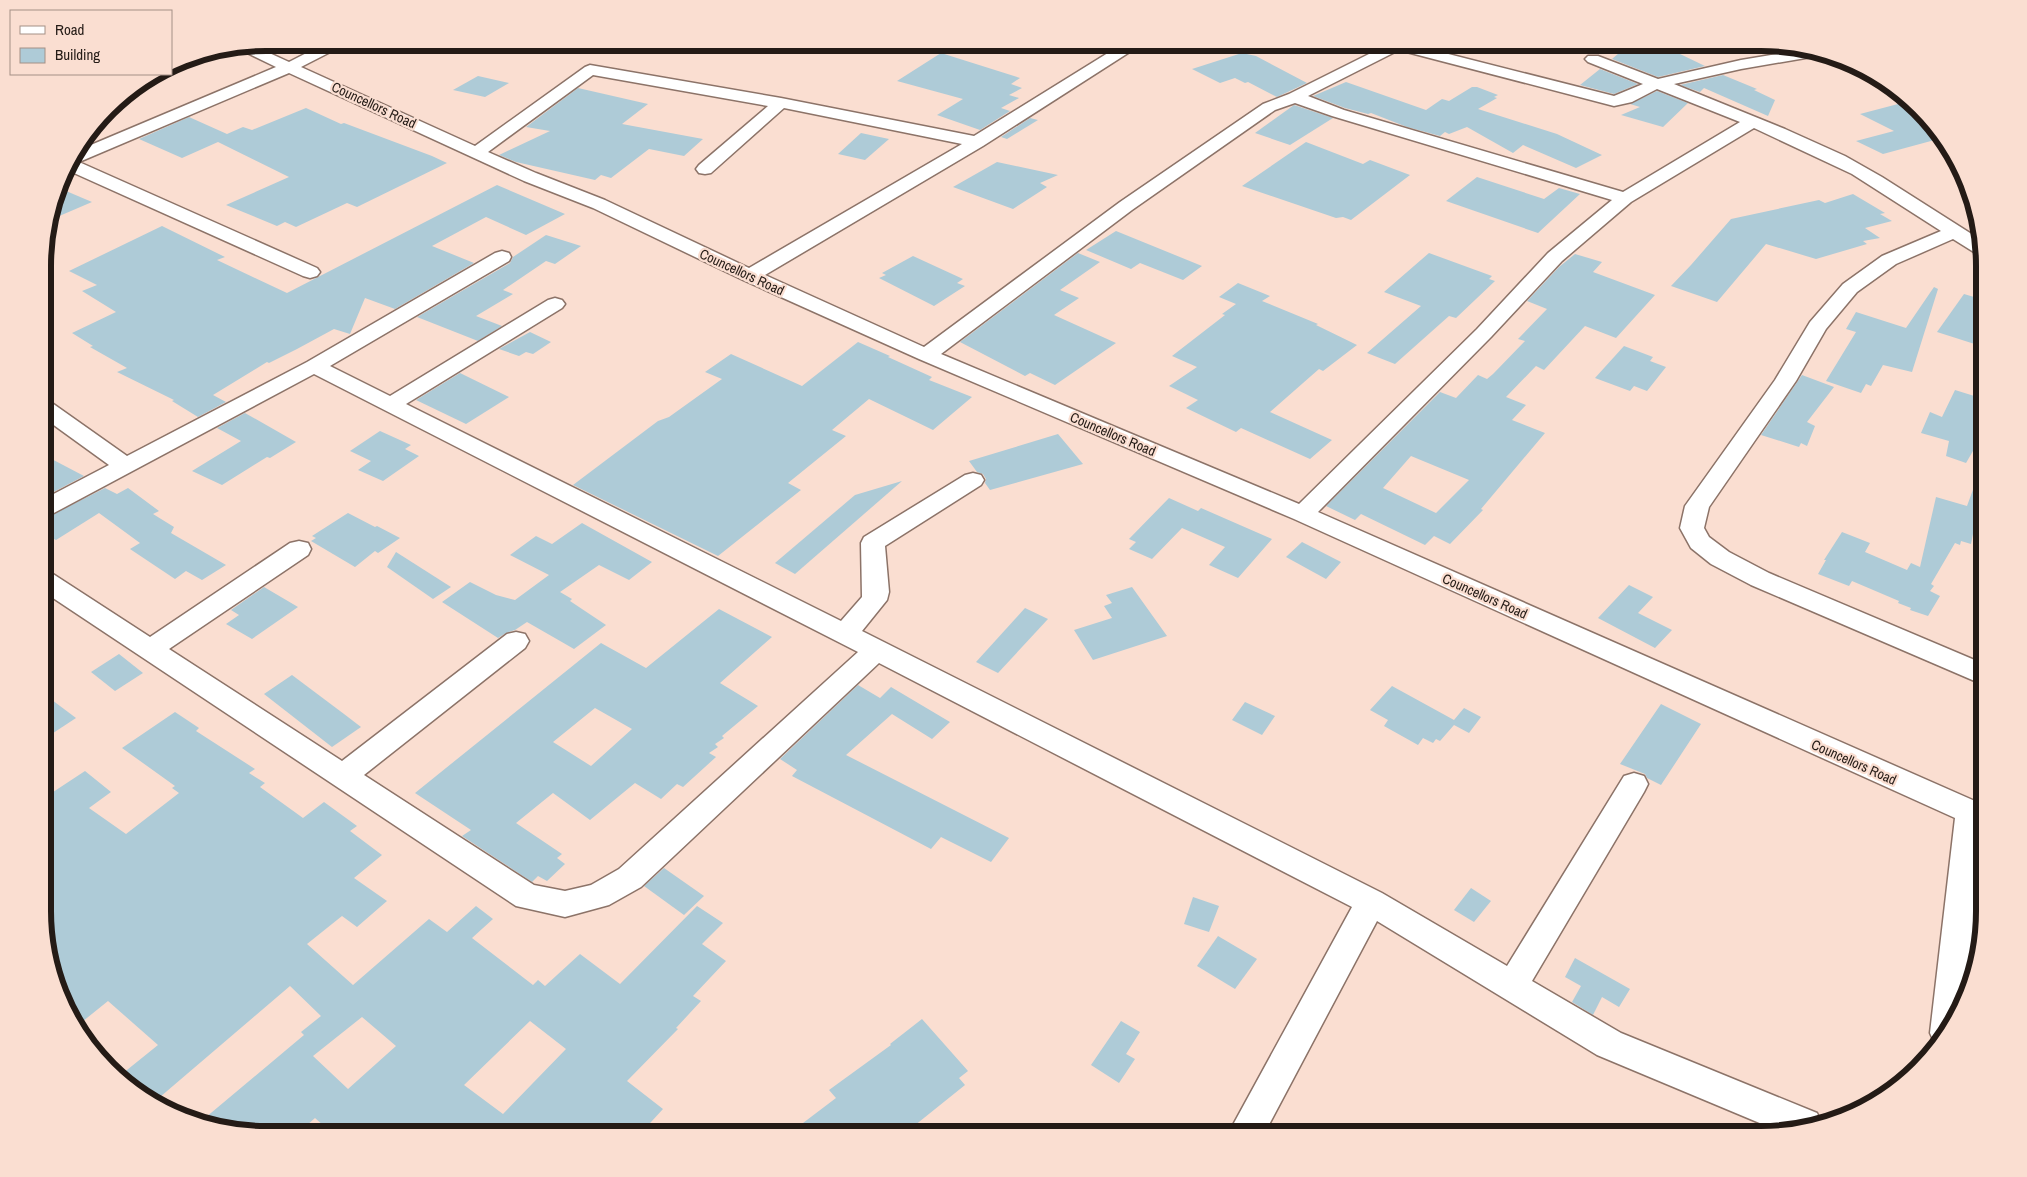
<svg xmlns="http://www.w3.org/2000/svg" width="2027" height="1177" font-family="'Archivo Narrow',sans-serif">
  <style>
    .building { fill: #aecbd7; fill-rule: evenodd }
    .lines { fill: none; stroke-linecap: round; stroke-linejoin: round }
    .minor-casing { stroke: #8c7368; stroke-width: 3 }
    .minor { fill: #fff; fill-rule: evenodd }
    .labels { text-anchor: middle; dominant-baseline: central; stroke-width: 4.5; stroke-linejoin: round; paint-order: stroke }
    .street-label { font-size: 14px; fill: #241b16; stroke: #faded1 }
    .rim { fill: none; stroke: #241b16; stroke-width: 6 }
  </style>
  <rect width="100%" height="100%" fill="#faded1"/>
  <g class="building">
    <polygon points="1632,42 1655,42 1705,66 1658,77 1612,59"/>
    <polygon points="941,53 1020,78 1011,84 1022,88 1009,95 1019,98 1001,108 1010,111 980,130 937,115 963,99 897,81"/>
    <polygon points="1242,53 1256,56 1307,83 1277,97 1248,82 1245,83 1235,78 1220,83 1192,69"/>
    <polygon points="1600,69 1638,84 1614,94 1580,85"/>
    <polygon points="1723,75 1757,89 1754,90 1775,100 1768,116 1704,88 1700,92 1680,85"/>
    <polygon points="478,76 509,83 485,97 453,90"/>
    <polygon points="1346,82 1426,110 1442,99 1449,101 1472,87 1477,87 1498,95 1494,97 1497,98 1478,109 1557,134 1602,155 1576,168 1523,145 1513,153 1467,127 1449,134 1445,132 1440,136 1407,127 1371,113 1368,114 1345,108 1313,96"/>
    <polygon points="578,88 648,104 622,124 703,139 684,156 649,149 611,178 601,175 595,180 516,162 499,155 550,131 526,127"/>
    <polygon points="1657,91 1688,103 1663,127 1621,115 1640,107 1630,104"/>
    <polygon points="1898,104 1926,117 1942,138 1883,154 1856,141 1894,131 1860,114"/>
    <polygon points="1294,105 1333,118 1290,145 1255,133"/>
    <polygon points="306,108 341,124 344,123 432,156 447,163 357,207 347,203 296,227 285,222 277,226 226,205 289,177 218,142 182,158 139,139 189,117 227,134 243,127 252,130"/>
    <polygon points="1030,118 1038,120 1007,139 1001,137"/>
    <polygon points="861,133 889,139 865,160 838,154"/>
    <polygon points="1306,142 1363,164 1370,160 1410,175 1351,220 1343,217 1336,218 1242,186"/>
    <polygon points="997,162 1058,175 1040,183 1047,187 1013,209 953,187"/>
    <polygon points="1477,177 1544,199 1559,188 1580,194 1538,233 1446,201"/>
    <polygon points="497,185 565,214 526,235 486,217 432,246 474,263 395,309 365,298 350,334 334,329 297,349 269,363 267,362 213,395 226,402 198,417 172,401 174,400 117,372 127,368 90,347 93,346 72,333 116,312 82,291 97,285 69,271 162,226 225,257 217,260 287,293"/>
    <polygon points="59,188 92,202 50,220"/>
    <polygon points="1853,194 1885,213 1880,214 1892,221 1865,228 1880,238 1863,241 1867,244 1816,259 1766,244 1717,302 1671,286 1691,265 1731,219 1819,200 1825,203"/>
    <polygon points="1116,231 1202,266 1183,280 1140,263 1131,269 1086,250"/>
    <polygon points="546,235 581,246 555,264 546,261 503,290 513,294 476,316 502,326 478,341 417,317 510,263 513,257"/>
    <polygon points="1078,253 1100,262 1060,290 1079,298 1054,315 1116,343 1055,385 1030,373 1025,376 960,342"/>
    <polygon points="1429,253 1492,276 1489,279 1495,281 1456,318 1449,316 1395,364 1367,353 1421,306 1384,292"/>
    <path d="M1575 254 1602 262 1593 272 1655 295 1616 338 1585 326 1544 370 1536 366 1506 397 1526 405 1512 420 1545 433 1481 509 1483 510 1450 544 1434 536 1425 545 1361 514 1355 520 1326 506 1440 392 1456 398 1478 375 1487 379 1493 374 1525 341 1518 339 1547 309 1527 301 1559 267ZM1411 456 1469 480 1436 513 1383 488Z"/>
    <polygon points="913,256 963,279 957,283 965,286 934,306 879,278 886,275 882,273"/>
    <polygon points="1238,283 1270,296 1262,301 1318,324 1316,325 1357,345 1323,371 1319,369 1270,412 1332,440 1310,459 1241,428 1236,432 1186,408 1198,400 1169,386 1197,367 1172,356 1225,315 1222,314 1236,304 1219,297"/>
    <polygon points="1934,287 1938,289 1912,372 1883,365 1871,386 1866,384 1861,393 1826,381 1856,332 1846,329 1856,312 1906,328"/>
    <polygon points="1964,294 1984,300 1984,347 1937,332"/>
    <polygon points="530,332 551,342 533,354 526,352 519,356 499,349"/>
    <polygon points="858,342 890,356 888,357 932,377 929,380 972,397 933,430 869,399 832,430 846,436 788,483 801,490 718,556 573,485 658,421 669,417 722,379 705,372 731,354 802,386"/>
    <polygon points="1624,346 1653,357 1650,361 1666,367 1647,391 1634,386 1630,391 1595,378"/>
    <polygon points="460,373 509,397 466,424 416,400"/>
    <polygon points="1802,375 1834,387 1807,422 1815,426 1807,446 1801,443 1799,447 1761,435"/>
    <polygon points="1955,390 1984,399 1984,432 1966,463 1946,456 1949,441 1921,433 1930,412 1942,417"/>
    <polygon points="245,413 296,442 270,458 267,457 222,485 192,471 241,441 217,428"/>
    <polygon points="380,431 411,445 405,449 419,456 383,481 358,470 371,461 350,451"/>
    <polygon points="1058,434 1083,464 990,490 985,483 986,479 983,474 977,472 969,461"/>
    <polygon points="44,455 84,476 44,497"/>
    <polygon points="1982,465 1984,466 1984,538 1973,534 1971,544 1961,541 1960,545 1955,543 1931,584 1934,586 1930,591 1940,596 1928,616 1910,610 1911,608 1898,603 1899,601 1852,581 1849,586 1818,574 1826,560 1824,560 1842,532 1870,543 1865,552 1907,570 1911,563 1920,567 1936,497 1967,506"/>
    <polygon points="902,481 795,574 775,563 855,495"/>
    <polygon points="105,488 117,494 128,488 159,511 153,514 174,527 171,533 226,565 202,580 186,571 175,579 130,549 140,543 99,513 56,540 44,534 44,519"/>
    <polygon points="1169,498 1198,511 1201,508 1272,539 1238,578 1209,565 1225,547 1182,528 1152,559 1129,549 1136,542 1129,539"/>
    <polygon points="348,513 375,527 377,526 400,538 378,553 375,551 355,567 311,541 316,538 312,536"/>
    <polygon points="582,523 652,562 629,580 599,565 560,592 572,599 570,601 606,625 574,649 527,622 515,630 506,633 498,638 442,602 470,582 496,595 515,600 549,575 510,555 536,536 552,544"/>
    <polygon points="1302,542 1341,562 1326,579 1286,557"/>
    <polygon points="396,552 451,587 433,599 387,567"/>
    <polygon points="1629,585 1653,597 1638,613 1672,630 1655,648 1598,618"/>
    <polygon points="264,587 298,607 252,639 226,624 239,615 231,610"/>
    <polygon points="1132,587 1167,636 1093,660 1074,630 1112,618 1104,606 1112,603 1106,595"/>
    <polygon points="1025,608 1048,619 998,673 976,662"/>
    <path d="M719 609 772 637 720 683 758 706 722 736 724 738 715 744 718 747 709 753 716 757 683 787 677 784 661 799 635 783 590 820 553 793 516 823 562 854 557 858 565 864 547 881 538 876 532 882 462 836 471 830 415 793 601 643 646 668ZM595 708 632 729 591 766 553 742Z"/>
    <polygon points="119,654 143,673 115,691 91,672"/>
    <polygon points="292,675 344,714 361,727 332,747 264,694"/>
    <polygon points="858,685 880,698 891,687 950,722 932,739 892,714 846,755 1009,838 991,862 941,837 931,849 792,776 797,770 780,759"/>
    <polygon points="1392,686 1454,720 1464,708 1481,717 1469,733 1454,725 1440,741 1436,739 1433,743 1423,738 1418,745 1384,726 1388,720 1370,710"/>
    <polygon points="44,694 76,718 44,739"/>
    <polygon points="1245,702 1275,716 1262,735 1232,720"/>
    <polygon points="1661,704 1701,724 1661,785 1647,778 1645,774 1620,764"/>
    <path d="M175 712 199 728 196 731 255 769 249 773 265 783 260 787 303 818 324 802 357 826 350 831 382 855 354 878 387 901 357 927 342 916 307 944 353 985 429 919 447 932 476 906 493 919 472 938 533 985 538 980 545 986 580 954 620 984 697 906 723 923 702 944 726 961 693 996 701 1001 676 1028 678 1029 627 1081 663 1109 640 1134H333L315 1118 297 1134H266L208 1127 199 1123 304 1035 301 1032 321 1016 290 986 153 1103 122 1074 158 1045 108 1001 77 1026 44 939V798L85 771 111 792 89 808 126 834 179 793 172 788 175 786 122 748ZM362 1017 396 1046 348 1089 313 1056ZM530 1021 566 1049 503 1114 464 1085Z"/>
    <polygon points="664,868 704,896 684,915 644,886"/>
    <polygon points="1471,888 1491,901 1474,922 1454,910"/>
    <polygon points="1193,897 1219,906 1209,932 1184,924"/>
    <polygon points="1218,936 1257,959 1235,989 1197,966"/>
    <polygon points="1575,958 1630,989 1619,1007 1602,997 1593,1015 1572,1002 1581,986 1565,977"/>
    <polygon points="922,1019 968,1071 959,1078 965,1085 904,1134 812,1134 803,1123 836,1098 829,1090 891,1045 890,1044"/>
    <polygon points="1121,1021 1140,1032 1126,1054 1135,1059 1119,1083 1091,1065"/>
  </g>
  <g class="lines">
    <g class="minor-casing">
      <g id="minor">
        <path d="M326 43H344L342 46 301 67 475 146 585 67 590 65 781 98 974 136 1124 43H1141L1139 46 983 146 765 275 924 347 1120 202 1263 104 1289 94 1391 43H1409V44L1614 96 1643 84 1588 62 1585 59 1588 56H1598L1658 79 1741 60 1802 50H1819L1829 54 1741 69 1674 84 1785 129 1845 156 1882 177 1981 240 1984 256 1977 254 1953 239 1896 264 1857 292 1826 329 1796 381 1709 507 1704 528 1709 537 1729 552 1769 573 1984 664V685L1751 585 1711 564 1691 548 1680 528 1685 506 1775 380 1810 322 1843 284 1882 256 1941 231 1852 174 1754 128 1631 202 1562 261 1491 337 1318 512 1984 805V830L1969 974 1954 1023 1938 1045 1935 1044 1930 1033 1955 818 1294 519 919 359 743 280 593 208 524 181 289 73 79 162 317 268 320 272 317 276 310 278 303 276 65 169 79 150 276 67 237 48 252 45 289 62ZM1399 50 1614 106 1632 102 1657 89 1740 122 1623 192 1344 110 1308 96ZM593 75 768 106 699 165 696 169 699 173 705 174 711 173 784 108 962 144 749 268 605 200 536 173 488 152ZM1295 103 1332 116 1612 200 1548 253 1477 329 1299 504 941 354 1132 210 1275 110Z"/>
        <polygon points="502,251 509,253 511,257 509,261 330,366 390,396 548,300 555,298 562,300 565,304 562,308 406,404 841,621 862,597 861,543 864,537 965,475 973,473 981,475 984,480 981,485 885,546 889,592 887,600 862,631 1382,893 1507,966 1624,776 1634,773 1644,776 1648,784 1644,792 1532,981 1621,1033 1817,1113 1820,1120 1781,1132 1597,1055 1377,921 1264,1134 1228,1134 1352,907 879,663 641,887 609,905 565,917 516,906 44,592 44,572 53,574 150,637 290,543 299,541 308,543 311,549 308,555 169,649 342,761 507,634 516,632 525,634 529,641 525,648 364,775 534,885 565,891 591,885 619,869 858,652 314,374 52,514 44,517 44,499 109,465 44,418 44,402 52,403 127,456 307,362 495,253"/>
      </g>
    </g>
    <use href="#minor" class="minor"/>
  </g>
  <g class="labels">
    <g class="street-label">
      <text transform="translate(374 105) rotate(25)">Councellors Road</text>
      <text transform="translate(742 272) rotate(25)">Councellors Road</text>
      <text transform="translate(1113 434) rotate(23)">Councellors Road</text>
      <text transform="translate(1485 596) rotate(24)">Councellors Road</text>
      <text transform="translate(1854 762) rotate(24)">Councellors Road</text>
    </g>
  </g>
  <path d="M0 0H2027V1177H0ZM266 51H1761A215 215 0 0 1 1976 266V911A215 215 0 0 1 1761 1126H266A215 215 0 0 1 51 911V266A215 215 0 0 1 266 51Z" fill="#faded1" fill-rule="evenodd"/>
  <path class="rim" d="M266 51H1761A215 215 0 0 1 1976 266V911A215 215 0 0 1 1761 1126H266A215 215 0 0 1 51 911V266A215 215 0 0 1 266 51Z"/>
  <rect x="10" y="10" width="162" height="65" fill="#faded1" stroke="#a49086"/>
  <rect x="20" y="26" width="25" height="8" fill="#ffffff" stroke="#a49086"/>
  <text x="55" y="35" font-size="15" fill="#241b16">Road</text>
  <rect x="20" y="48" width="25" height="15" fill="#aecbd7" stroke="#a49086"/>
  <text x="55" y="60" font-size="15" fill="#241b16">Building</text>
</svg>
